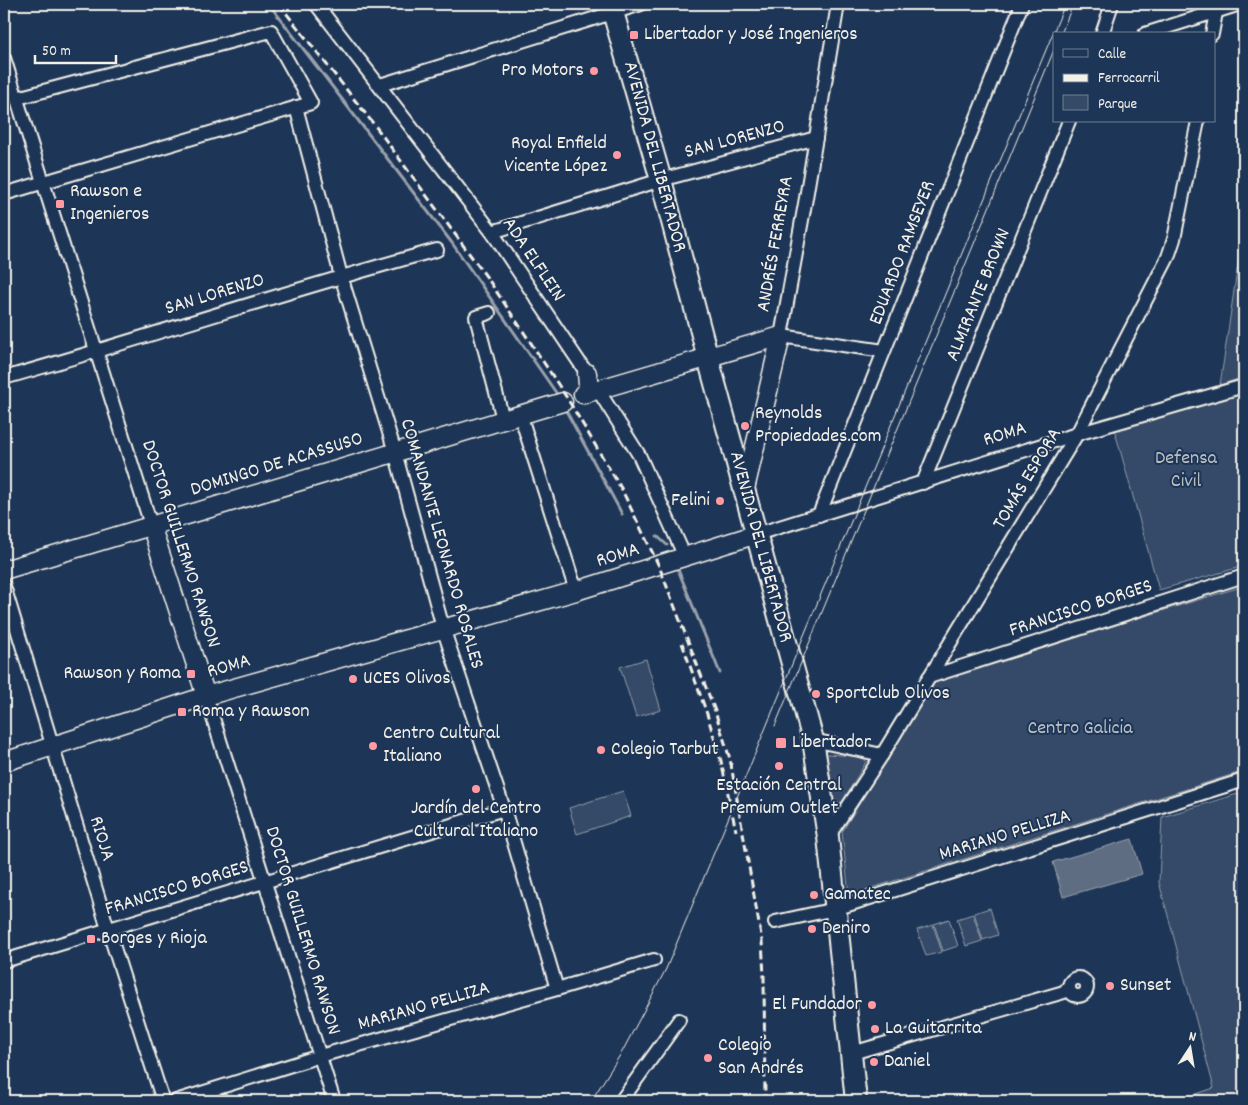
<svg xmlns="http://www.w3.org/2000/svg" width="1248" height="1105" font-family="Dekko,sans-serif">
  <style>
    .green { fill: #354a67; stroke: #949ea8 }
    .water { fill: #5e6d82; stroke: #9aa2ab }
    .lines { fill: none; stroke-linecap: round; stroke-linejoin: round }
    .stream { stroke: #9aa2ab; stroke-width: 3 }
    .street-casing { stroke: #f4f1e8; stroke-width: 16 }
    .secondary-casing { stroke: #f4f1e8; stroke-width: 21 }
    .primary-casing { stroke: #f4f1e8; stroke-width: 24 }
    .street { stroke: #1d3557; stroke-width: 12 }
    .secondary { stroke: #1d3557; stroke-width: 18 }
    .primary { stroke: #1d3557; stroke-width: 20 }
    .tram { stroke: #f4f1e8; stroke-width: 1 }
    .rail { stroke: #f4f1e8; stroke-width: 3; stroke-dasharray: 8 4; stroke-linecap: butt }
    .poi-dot { fill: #ff9aa2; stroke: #1d3557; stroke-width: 2 }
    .labels { text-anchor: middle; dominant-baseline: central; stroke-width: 4; stroke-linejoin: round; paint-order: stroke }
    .poi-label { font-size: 20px; fill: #f4f1e8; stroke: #1d3557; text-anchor: start }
    .street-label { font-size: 20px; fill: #f4f1e8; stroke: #1d3557 }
    .park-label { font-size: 20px; fill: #bbbfc1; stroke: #1d3557 }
  </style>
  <rect width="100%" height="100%" fill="#1d3557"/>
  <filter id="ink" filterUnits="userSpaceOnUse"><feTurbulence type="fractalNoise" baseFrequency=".02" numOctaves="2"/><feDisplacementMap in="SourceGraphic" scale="10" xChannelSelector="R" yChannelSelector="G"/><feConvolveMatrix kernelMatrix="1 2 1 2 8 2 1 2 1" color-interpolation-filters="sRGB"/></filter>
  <g filter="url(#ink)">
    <g class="green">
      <polygon points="1244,223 1244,377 1220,385"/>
      <polygon points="1244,392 1244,566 1159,590 1114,428"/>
      <polygon points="1244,586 1244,771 849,895 842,832 933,683 1050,645"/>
      <polygon points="646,659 661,710 636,717 620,667"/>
      <polygon points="828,754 864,757 866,762 842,802 836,804 830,796 824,756"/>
      <polygon points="623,791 631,816 577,834 569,808"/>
      <polygon points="1244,792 1244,1101 1176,1101 1214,1088 1159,882 1162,817"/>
      <polygon points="990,908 998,935 983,940 974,913"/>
      <polygon points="973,914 982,941 966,946 957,919"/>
      <polygon points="949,919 958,946 943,951 934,924"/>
      <polygon points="933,925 942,952 926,956 917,930"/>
    </g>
    <polygon class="water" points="1132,839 1142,874 1063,897 1053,862"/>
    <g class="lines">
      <g class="stream">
        <polyline points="269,4 452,243 559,397"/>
        <polyline points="564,407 622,514"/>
        <polyline points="657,536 667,545"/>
        <polyline points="677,567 720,673"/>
      </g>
      <g class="street-casing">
        <g id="street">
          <polyline points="316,4 492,232 598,390 639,455 685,557"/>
          <polyline points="838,4 806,198 781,336 884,351"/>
          <polyline points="1102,34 1112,4"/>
          <polyline points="1145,34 1240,4"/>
          <polyline points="1212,34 1217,7"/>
          <polyline points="4,58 151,525"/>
          <polyline points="380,85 641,4"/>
          <polyline points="296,107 341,276 395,452 443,628 504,809 557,989"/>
          <polyline points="4,194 311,103 271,31 17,98"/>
          <polyline points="492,232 661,180 816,138"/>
          <polyline points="489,313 476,317 503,419"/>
          <path d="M4 378C149 337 292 289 437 250"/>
          <polyline points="520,414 576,591"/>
          <polyline points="923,483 1069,121"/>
          <polyline points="819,515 1022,4"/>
          <polyline points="757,534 1077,434 1244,386"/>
          <polyline points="4,586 108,929 163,1101"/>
          <polyline points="929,677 1244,576"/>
          <polyline points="206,696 334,1101"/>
          <polyline points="813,740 882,755"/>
          <polyline points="828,837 882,755 1077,434 1168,257 1174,239 1198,121"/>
          <polyline points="775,922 835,909 1244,780"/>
          <polyline points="4,961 504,809"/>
          <circle cx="1078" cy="987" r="9"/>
          <polyline points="852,1053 1064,992 1069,986"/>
          <polyline points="176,1101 320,1056 557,989 654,960"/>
          <polyline points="621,1101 679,1020"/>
        </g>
      </g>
      <g class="secondary-casing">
        <g id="secondary">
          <polyline points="583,394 781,336"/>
          <polyline points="585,394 588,385 587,373"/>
          <polyline points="745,489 781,336"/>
          <polyline points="151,525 206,696"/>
          <polyline points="4,570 563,402"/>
          <polyline points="4,762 206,696 576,591 757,534"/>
        </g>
      </g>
      <g class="primary-casing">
        <polyline id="primary" points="614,4 613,12 661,180 708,358 813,740 828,837 856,1101"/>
      </g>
      <use href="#street" class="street"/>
      <use href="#secondary" class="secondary"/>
      <use href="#primary" class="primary"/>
      <g class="tram">
        <polyline points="1061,34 1073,4"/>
        <polyline points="775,726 1054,50"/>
        <polyline points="591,1101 622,1052 666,969 1065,4"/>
      </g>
      <g class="rail">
        <polyline points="279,4 376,127 488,279 529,340 567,398 621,488 659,566 715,711 730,759 762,941 764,976 765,1101"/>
        <polyline points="682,643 707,714 721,761 736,831"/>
      </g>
    </g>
  </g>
  <g class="poi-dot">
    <rect x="629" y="30" width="10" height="10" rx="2.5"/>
    <circle cx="594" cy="71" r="5"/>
    <circle cx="617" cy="155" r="5"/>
    <rect x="55" y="199" width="10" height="10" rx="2.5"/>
    <circle cx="745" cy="426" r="5"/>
    <circle cx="720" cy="501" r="5"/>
    <rect x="186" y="669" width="10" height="10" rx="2.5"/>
    <circle cx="353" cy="679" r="5"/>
    <circle cx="816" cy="694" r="5"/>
    <rect x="177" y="707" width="10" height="10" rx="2.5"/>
    <rect x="775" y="737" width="12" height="12" rx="2.5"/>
    <circle cx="373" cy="746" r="5"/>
    <circle cx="601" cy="750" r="5"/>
    <circle cx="779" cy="766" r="5"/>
    <circle cx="476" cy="789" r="5"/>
    <circle cx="814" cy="895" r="5"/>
    <circle cx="812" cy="929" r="5"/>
    <rect x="86" y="934" width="10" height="10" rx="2.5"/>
    <circle cx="1110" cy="986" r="5"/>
    <circle cx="872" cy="1005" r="5"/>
    <circle cx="875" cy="1029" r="5"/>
    <circle cx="708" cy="1058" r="5"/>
    <circle cx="874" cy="1062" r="5"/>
  </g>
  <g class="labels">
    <g class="poi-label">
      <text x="644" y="35">Libertador y José Ingenieros</text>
      <text x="584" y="71" text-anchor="end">Pro Motors</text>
      <text x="607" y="144" text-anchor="end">Royal Enfield<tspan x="607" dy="23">Vicente López</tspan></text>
      <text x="70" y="192">Rawson e<tspan x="70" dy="23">Ingenieros</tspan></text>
      <text x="755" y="414">Reynolds<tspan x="755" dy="23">Propiedades.com</tspan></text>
      <text x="710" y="501" text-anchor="end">Felini</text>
      <text x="181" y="674" text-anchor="end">Rawson y Roma</text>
      <text x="363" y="679">UCES Olivos</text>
      <text x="826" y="694">SportClub Olivos</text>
      <text x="192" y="712">Roma y Rawson</text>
      <text x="383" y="734">Centro Cultural<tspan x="383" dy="23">Italiano</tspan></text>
      <text x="792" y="743">Libertador</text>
      <text x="611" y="750">Colegio Tarbut</text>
      <text x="779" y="786" text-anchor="middle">Estación Central<tspan x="779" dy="23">Premium Outlet</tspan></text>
      <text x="476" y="809" text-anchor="middle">Jardín del Centro<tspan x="476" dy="23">Cultural Italiano</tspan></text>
      <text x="824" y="895">Gamatec</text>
      <text x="822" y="929">Deniro</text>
      <text x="101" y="939">Borges y Rioja</text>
      <text x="1120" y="986">Sunset</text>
      <text x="862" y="1005" text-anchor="end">El Fundador</text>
      <text x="885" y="1029">La Guitarrita</text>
      <text x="718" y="1046">Colegio<tspan x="718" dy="23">San Andrés</tspan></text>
      <text x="884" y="1062">Daniel</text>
    </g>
    <g class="street-label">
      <text transform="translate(735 140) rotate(-15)">SAN LORENZO</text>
      <text transform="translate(654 157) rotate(75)">AVENIDA DEL LIBERTADOR</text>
      <text transform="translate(776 244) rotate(-80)">ANDRÉS FERREYRA</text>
      <text transform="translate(903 253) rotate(-69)">EDUARDO RAMSEYER</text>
      <text transform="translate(533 260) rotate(56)">ADA ELFLEIN</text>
      <text transform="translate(215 295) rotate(-17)">SAN LORENZO</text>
      <text transform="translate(979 295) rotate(-68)">ALMIRANTE BROWN</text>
      <text transform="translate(1005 435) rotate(-17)">ROMA</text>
      <text transform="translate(277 465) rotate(-17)">DOMINGO DE ACASSUSO</text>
      <text transform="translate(1028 479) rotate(-59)">TOMÁS ESPORA</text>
      <text transform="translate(180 544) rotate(72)">DOCTOR GUILLERMO RAWSON</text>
      <text transform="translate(441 544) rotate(74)">COMANDANTE LEONARDO ROSALES</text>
      <text transform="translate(760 547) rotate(75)">AVENIDA DEL LIBERTADOR</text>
      <text transform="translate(618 556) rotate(-17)">ROMA</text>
      <text transform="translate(1081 609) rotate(-18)">FRANCISCO BORGES</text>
      <text transform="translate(229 667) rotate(-16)">ROMA</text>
      <text transform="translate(1005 836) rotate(-17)">MARIANO PELLIZA</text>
      <text transform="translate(101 839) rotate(73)">RIOJA</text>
      <text transform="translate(177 889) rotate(-17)">FRANCISCO BORGES</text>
      <text transform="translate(302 931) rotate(73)">DOCTOR GUILLERMO RAWSON</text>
      <text transform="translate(424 1007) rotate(-16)">MARIANO PELLIZA</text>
    </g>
    <g class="park-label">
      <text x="1186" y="459">Defensa<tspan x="1186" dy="23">Civil</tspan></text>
      <text x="1080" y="729">Centro Galicia</text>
    </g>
  </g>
  <rect width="1248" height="1105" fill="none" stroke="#1d3557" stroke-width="20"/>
  <rect x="10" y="10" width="1228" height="1085" fill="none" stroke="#f4f1e8" stroke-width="2" filter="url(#ink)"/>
  <rect x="1053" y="32" width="162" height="90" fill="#1d3557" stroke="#738091"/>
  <rect x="1063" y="49" width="25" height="8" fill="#1d3557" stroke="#738091"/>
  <text x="1098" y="58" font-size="15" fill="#f4f1e8">Calle</text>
  <rect x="1063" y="74" width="25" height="8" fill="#f4f1e8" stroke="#738091"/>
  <text x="1098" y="82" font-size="15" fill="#f4f1e8">Ferrocarril</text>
  <rect x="1063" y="95" width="25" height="15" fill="#354a67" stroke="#738091"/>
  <text x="1098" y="108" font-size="15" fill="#f4f1e8">Parque</text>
  <g transform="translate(1190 1048) rotate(12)" stroke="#1d3557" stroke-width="4" paint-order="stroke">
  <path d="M0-4L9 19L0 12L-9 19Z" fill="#f4f1e8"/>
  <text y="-8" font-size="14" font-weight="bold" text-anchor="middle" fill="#f4f1e8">N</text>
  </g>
  <path d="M35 55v8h81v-8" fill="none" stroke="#f4f1e8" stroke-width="2.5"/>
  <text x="42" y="55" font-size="15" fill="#f4f1e8" stroke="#1d3557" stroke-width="4" paint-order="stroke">50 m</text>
</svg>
